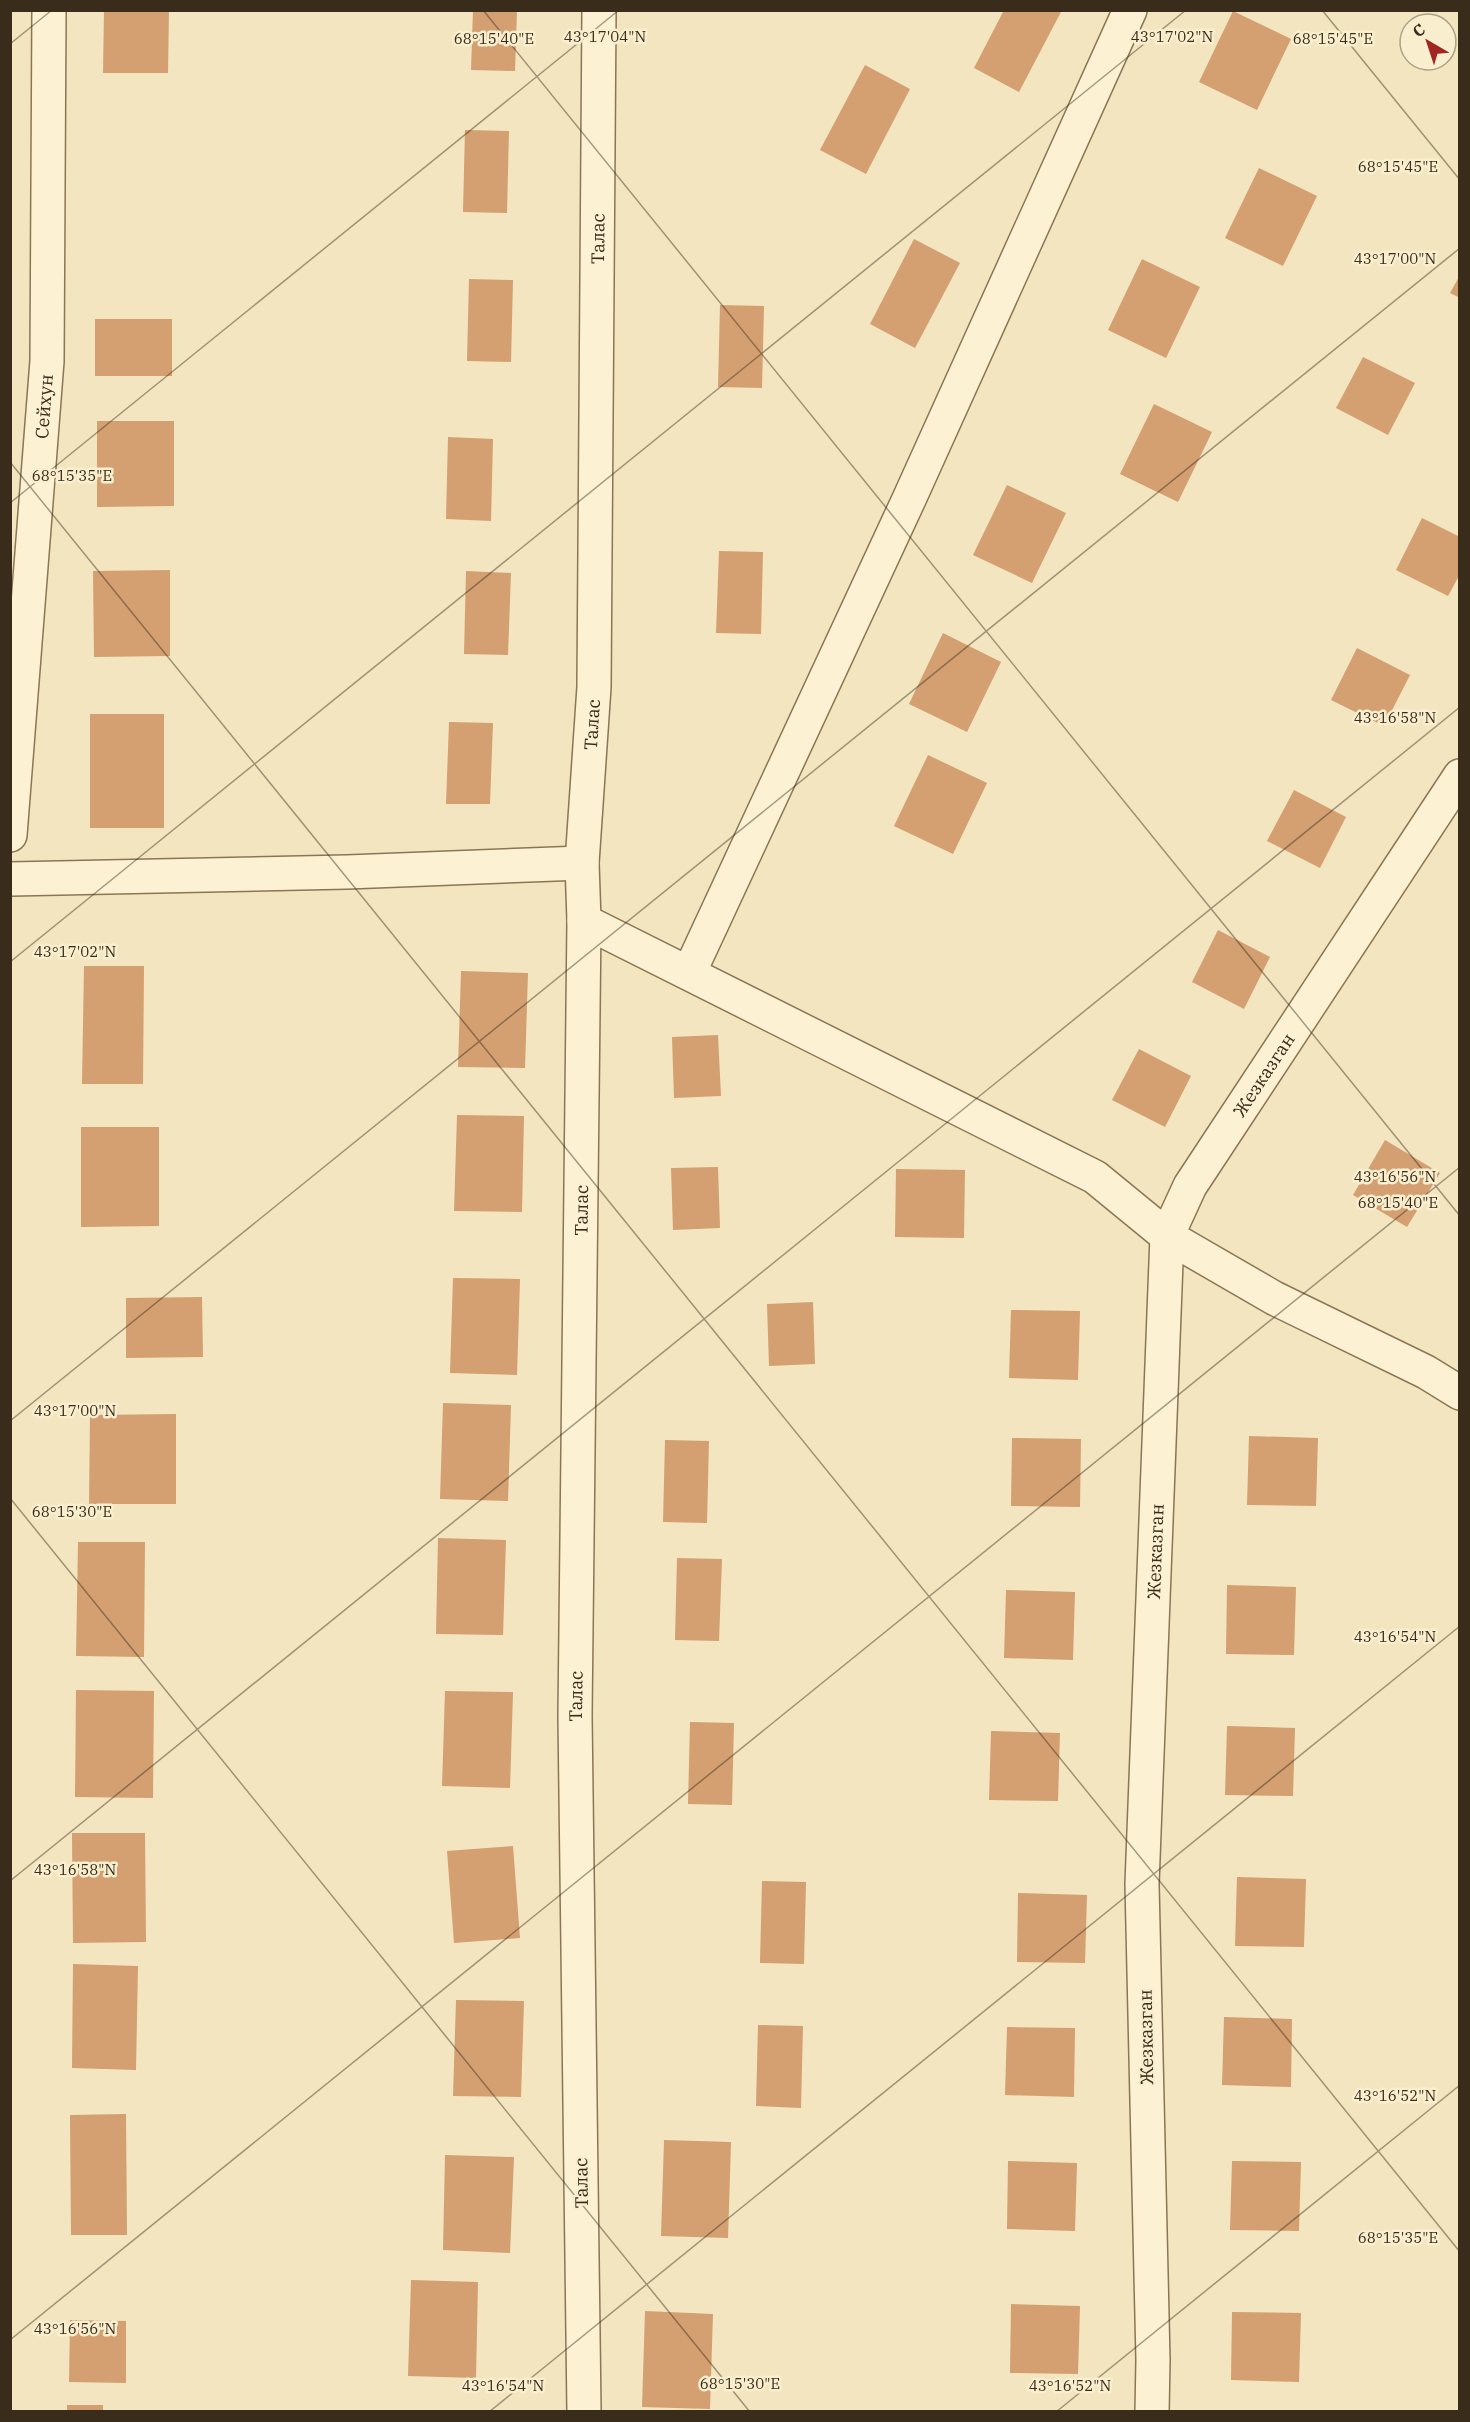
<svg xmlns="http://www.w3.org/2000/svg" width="1470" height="2422" font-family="'IBM Plex Serif',serif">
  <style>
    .building { fill: #d49f71 }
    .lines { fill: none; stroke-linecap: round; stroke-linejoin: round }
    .minor-casing { stroke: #8c7555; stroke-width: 36 }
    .minor { stroke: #fcf2d3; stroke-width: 33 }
    .ticks { fill: none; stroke: #3a2c1b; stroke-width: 1.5; stroke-opacity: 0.45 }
    .labels { text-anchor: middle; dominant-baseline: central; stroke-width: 5; stroke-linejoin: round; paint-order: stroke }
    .street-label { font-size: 18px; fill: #3a2c1b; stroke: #f9efcf }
    .ticks-label { font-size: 15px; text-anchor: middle; fill: #3a2c1b; stroke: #f9efcf; stroke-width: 5; stroke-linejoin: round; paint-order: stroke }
  </style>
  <rect width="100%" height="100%" fill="#f2e5bf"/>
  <g class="building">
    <polygon points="104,10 169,10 168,73 103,73"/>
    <polygon points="473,10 517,10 515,71 471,70"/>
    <polygon points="1004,10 1062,10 1019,92 974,68"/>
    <polygon points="1233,11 1291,39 1257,110 1199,82"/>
    <polygon points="865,65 910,89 866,174 820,150"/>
    <polygon points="465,130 509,131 507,213 463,212"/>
    <polygon points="1259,168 1317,196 1283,266 1225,238"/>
    <polygon points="914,239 960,263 915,348 870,324"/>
    <polygon points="1142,259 1200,287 1166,358 1108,330"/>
    <polygon points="1460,275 1460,298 1450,293"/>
    <polygon points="469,279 513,280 511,362 467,361"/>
    <polygon points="720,305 764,306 762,388 718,387"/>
    <rect x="95" y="319" width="77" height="57"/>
    <polygon points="1363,357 1415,383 1388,435 1336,408"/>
    <polygon points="1154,404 1212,432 1178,502 1120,474"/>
    <polygon points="97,421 174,421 174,506 97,507"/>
    <polygon points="448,437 493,439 491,521 446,519"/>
    <polygon points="1007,485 1066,513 1032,583 973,555"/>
    <polygon points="1422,518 1460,537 1460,574 1448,596 1396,570"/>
    <polygon points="719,551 763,552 761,634 716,633"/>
    <polygon points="170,570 170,656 94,657 93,571"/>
    <polygon points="466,571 511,573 508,655 464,654"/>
    <polygon points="943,633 1001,662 967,732 909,704"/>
    <polygon points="1357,648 1410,675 1384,726 1331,700"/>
    <rect x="90" y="714" width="74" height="114"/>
    <polygon points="449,722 493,723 490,804 446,804"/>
    <polygon points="928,755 987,783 953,854 894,826"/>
    <polygon points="1294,790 1346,817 1320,868 1267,841"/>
    <polygon points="1218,930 1270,957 1244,1009 1192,982"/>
    <polygon points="84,966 144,966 143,1084 82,1084"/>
    <polygon points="461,971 528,973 525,1068 458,1067"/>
    <polygon points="718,1035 721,1096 674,1098 672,1037"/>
    <polygon points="1139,1049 1191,1076 1165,1127 1112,1100"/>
    <polygon points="457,1115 524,1116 522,1212 454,1211"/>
    <polygon points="81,1127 159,1127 159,1226 81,1227"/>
    <polygon points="1385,1140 1440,1173 1407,1227 1353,1195"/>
    <polygon points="718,1167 720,1228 673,1230 671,1168"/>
    <polygon points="896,1169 965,1170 964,1238 895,1237"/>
    <polygon points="453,1278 520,1279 517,1375 450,1373"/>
    <polygon points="202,1297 203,1357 126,1358 126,1298"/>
    <polygon points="813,1302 815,1364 769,1366 767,1304"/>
    <polygon points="1011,1310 1080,1311 1078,1380 1009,1378"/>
    <polygon points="443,1403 511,1405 508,1501 440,1499"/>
    <polygon points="176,1414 176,1504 89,1504 90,1415"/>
    <polygon points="1249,1436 1318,1438 1316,1506 1247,1505"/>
    <polygon points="1012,1438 1081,1439 1080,1507 1011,1506"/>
    <polygon points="665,1440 709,1441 707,1523 663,1522"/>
    <polygon points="438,1538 506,1540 503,1635 436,1634"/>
    <polygon points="78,1542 145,1542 144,1657 76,1656"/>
    <polygon points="677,1558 722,1559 719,1641 675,1640"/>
    <polygon points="1227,1585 1296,1587 1294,1655 1226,1654"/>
    <polygon points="1006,1590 1075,1592 1073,1660 1004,1658"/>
    <polygon points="76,1690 154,1691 153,1798 75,1797"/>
    <polygon points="445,1691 513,1692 510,1788 442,1786"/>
    <polygon points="690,1722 734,1723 732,1805 688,1804"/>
    <polygon points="1227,1726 1295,1728 1293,1796 1225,1795"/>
    <polygon points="991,1731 1060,1733 1058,1801 989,1800"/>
    <polygon points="72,1833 145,1833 146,1942 73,1943"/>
    <polygon points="513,1846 520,1938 454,1943 447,1851"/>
    <polygon points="1237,1877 1306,1879 1304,1947 1235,1946"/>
    <polygon points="762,1881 806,1882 804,1964 760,1963"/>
    <polygon points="1018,1893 1087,1895 1085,1963 1017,1962"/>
    <polygon points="73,1964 138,1966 136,2070 72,2068"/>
    <polygon points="456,2000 524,2001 521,2097 453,2096"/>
    <polygon points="1224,2017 1292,2019 1291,2087 1222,2085"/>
    <polygon points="758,2025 803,2026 801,2108 756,2106"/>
    <polygon points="1007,2027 1075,2028 1074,2097 1005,2095"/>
    <polygon points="126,2114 127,2235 71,2235 70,2115"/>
    <polygon points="664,2140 731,2142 728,2238 661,2236"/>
    <polygon points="445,2155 514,2157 510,2253 443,2250"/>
    <polygon points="1008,2161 1077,2163 1075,2231 1007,2229"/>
    <polygon points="1232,2161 1301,2162 1299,2231 1230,2230"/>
    <polygon points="411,2280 478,2282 476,2378 408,2376"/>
    <polygon points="1011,2304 1080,2306 1078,2374 1010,2373"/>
    <polygon points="645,2311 713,2314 710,2409 642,2407"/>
    <polygon points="1232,2312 1301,2313 1299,2382 1231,2380"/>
    <polygon points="70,2320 126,2321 126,2383 69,2382"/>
    <rect x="67" y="2405" width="36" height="7"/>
  </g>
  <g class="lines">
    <g class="minor-casing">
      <g id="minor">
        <path id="s1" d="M10 835 47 361 49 10"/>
        <polyline points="10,879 347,872 582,863"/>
        <polyline points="584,921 1095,1177 1167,1236 1274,1298 1426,1372 1460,1393"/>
        <polyline points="689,973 910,497 1130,10"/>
        <path id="s2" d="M584 2412 575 1716 584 921 582 863 594 687 599 10"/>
        <path id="s3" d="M1152 2412 1153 2360 1142 1884 1167 1236 1190 1186 1460 776"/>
      </g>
    </g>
    <use href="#minor" class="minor"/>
  </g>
  <path class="ticks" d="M483 10 1460 1216M1322 10 1460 180M10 44 52 10M10 462 1460 2252M10 503 619 10M10 962 1186 10M10 1421 1460 248M10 1498 750 2412M10 1881 1460 707M10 2340 1460 1167M489 2412 1460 1626M1056 2412 1460 2085"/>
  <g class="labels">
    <g class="street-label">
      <text stroke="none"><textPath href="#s2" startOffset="2174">Талас</textPath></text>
      <text stroke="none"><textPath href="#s1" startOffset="430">Сейхун</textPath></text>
      <text stroke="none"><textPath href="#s2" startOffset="1688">Талас</textPath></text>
      <text stroke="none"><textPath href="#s3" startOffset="1365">Жезказган</textPath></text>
      <text stroke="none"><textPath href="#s2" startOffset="1202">Талас</textPath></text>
      <text stroke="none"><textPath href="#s3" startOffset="861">Жезказган</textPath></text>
      <text stroke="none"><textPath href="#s2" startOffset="716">Талас</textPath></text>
      <text transform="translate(1146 2037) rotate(-91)">Жезказган</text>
      <text transform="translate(581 2183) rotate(-91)">Талас</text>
    </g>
  </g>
  <g class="ticks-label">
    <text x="605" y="42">43°17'04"N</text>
    <text x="1172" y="42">43°17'02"N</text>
    <text x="494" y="44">68°15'40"E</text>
    <text x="1333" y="44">68°15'45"E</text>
    <text x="1398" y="172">68°15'45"E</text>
    <text x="1395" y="264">43°17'00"N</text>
    <text x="72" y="481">68°15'35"E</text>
    <text x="1395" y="723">43°16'58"N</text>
    <text x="75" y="957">43°17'02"N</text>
    <text x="1395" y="1182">43°16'56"N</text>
    <text x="1398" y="1208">68°15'40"E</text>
    <text x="75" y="1416">43°17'00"N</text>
    <text x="72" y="1517">68°15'30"E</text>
    <text x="1395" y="1642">43°16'54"N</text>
    <text x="75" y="1875">43°16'58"N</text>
    <text x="1395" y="2101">43°16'52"N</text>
    <text x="1398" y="2243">68°15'35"E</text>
    <text x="75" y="2334">43°16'56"N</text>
    <text x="740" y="2389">68°15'30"E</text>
    <text x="503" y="2391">43°16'54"N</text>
    <text x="1070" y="2391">43°16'52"N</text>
  </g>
  <rect width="1470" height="2422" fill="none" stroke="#3a2c1b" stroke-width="24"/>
  <g transform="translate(1428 42) rotate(321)"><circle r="28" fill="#f9efcf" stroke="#ada187" stroke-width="1.5"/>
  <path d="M0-4.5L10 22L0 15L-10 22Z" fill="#a12520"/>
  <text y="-9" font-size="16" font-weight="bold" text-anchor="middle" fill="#3a2c1b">С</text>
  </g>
</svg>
